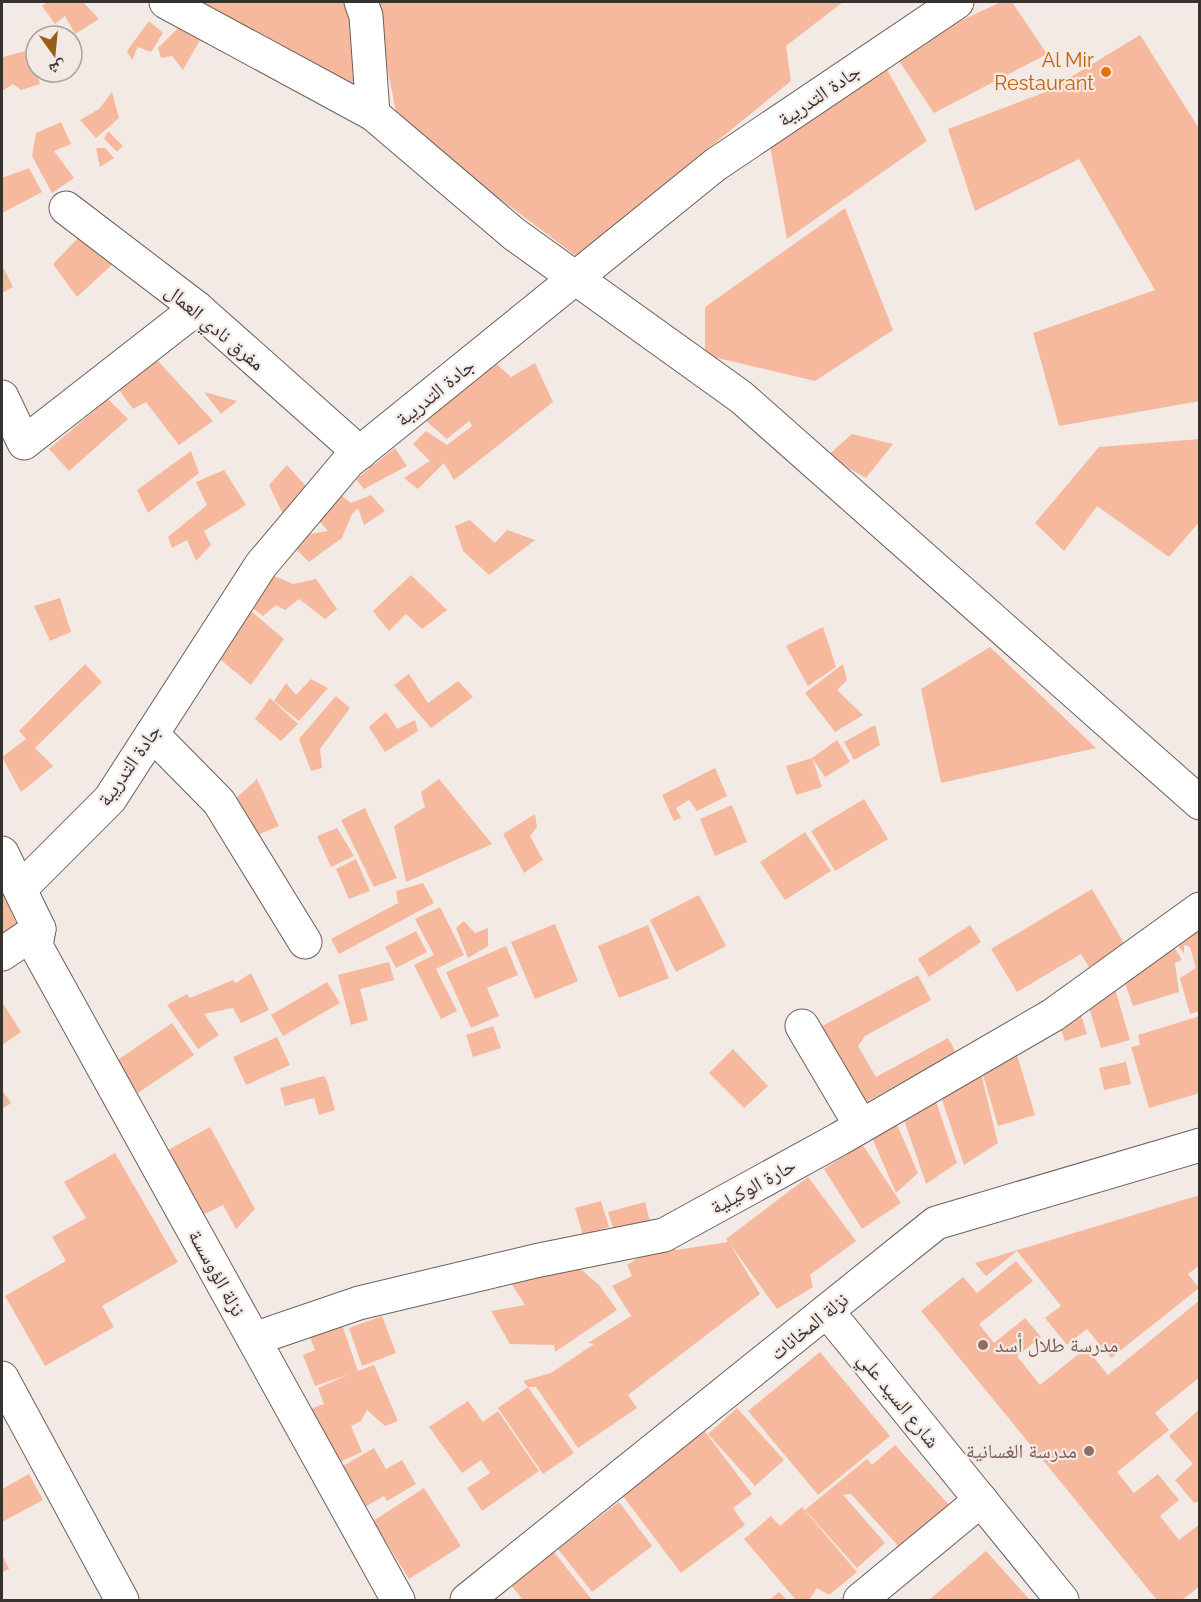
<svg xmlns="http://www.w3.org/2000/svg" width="1201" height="1602" font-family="Raleway,'Noto Naskh Arabic',sans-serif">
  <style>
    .building { fill: #f6b99d }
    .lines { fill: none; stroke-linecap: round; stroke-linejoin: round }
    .minor-casing { stroke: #69605c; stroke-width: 35 }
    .minor { stroke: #fff; stroke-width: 33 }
    .food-dot { fill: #e8710a; stroke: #f4eae5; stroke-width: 2 }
    .education-dot { fill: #8d6e63; stroke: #f4eae5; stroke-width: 2 }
    .labels { text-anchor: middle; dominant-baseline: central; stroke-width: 4.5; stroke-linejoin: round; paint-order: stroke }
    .food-label { font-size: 20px; fill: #c56008; stroke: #f4eae5; text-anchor: end }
    .street-label { font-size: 20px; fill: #363230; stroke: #f4eae5 }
    .education-label { font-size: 20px; fill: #785e54; stroke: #f4eae5; text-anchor: start }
  </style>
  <rect width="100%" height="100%" fill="#f4eae5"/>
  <g class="building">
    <polygon points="47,2 83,2 99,19 75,34 65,16 55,24 42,6"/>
    <polygon points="187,2 349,2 362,87 352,93"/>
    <polygon points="374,2 843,2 786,46 791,81 576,256 398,122"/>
    <polygon points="1001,2 1012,2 1047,54 934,113 893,52"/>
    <polygon points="149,21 163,33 151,52 138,47 132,60 127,51"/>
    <polygon points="179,27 200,40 183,70 172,56 161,58 158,48"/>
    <polygon points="1140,35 1200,130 1200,401 1059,426 1033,333 1155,290 1079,159 975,211 948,129 1048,91"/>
    <polygon points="29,50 40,84 21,90 13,84 2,91 3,57"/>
    <polygon points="880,57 927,141 787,239 770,146"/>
    <polygon points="112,92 119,118 96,138 80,120 99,109"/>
    <polygon points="61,122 71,144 54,151 74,178 52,193 32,156 36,133"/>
    <polygon points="108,131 123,146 117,152 104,139"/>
    <polygon points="96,148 105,148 114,158 100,167"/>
    <polygon points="29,168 42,192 2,213 2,178"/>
    <polygon points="845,208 893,330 815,381 705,355 705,307"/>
    <polygon points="81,235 116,261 77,297 53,264"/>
    <polygon points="2,265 13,287 2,293"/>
    <polygon points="149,351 213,421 179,445 146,402 133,409 111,379"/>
    <polygon points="492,360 511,377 535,363 553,402 454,480 444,463 418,489 404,478 430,461 413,444 426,431 447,445 472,426 469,421 447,439 425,420"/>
    <polygon points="204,392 237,401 221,414"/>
    <polygon points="108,399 128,419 69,471 49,449"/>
    <polygon points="852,434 893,444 866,478 827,456"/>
    <polygon points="1200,439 1200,521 1169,557 1097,506 1064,551 1035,523 1099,447"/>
    <polygon points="395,448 407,466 364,489 356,479"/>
    <polygon points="191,451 199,473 148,513 137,490"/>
    <polygon points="287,465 311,492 285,518 269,485"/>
    <polygon points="224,470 246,505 204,531 211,545 196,561 187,540 172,548 168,537 207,505 196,482"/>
    <polygon points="337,492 351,503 371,495 385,511 364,525 358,508 352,514 342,538 309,562 295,548 309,534 328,531 312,513"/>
    <polygon points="470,520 495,543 507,530 535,540 489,575 463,551 455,526"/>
    <polygon points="272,575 293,584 316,579 337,609 325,619 299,599 285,610 276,605 263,616 244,602"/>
    <polygon points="411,575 447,610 422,629 406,614 389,631 373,611"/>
    <polygon points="60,598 71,632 50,641 34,606"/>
    <polygon points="246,607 284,639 251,685 216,656"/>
    <polygon points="823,627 836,667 808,686 786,646"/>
    <polygon points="990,647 1096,748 941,783 921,689"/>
    <polygon points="85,664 102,682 35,748 53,766 21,792 2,757 26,739 19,731"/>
    <polygon points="843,664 847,680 837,690 863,715 835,732 805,693"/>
    <polygon points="409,674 428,703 458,681 473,697 431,728 394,685"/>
    <polygon points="311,679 328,688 299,721 274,701 286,683 296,695"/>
    <polygon points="336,696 350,708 320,749 322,768 311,771 299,739"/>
    <polygon points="270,698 298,724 281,741 255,719"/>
    <polygon points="386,712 397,729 415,720 418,731 385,752 369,727"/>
    <polygon points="875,725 880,745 854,760 844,742"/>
    <polygon points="837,740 850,762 825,777 812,758 822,787 796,795 786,766 812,758"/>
    <polygon points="715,768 727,796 697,811 689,800 676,808 681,818 674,821 662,795"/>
    <polygon points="257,779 279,826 248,839 232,802"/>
    <polygon points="439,779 492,844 406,882 394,826 425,807 421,792"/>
    <polygon points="864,799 888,839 835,871 811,831"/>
    <polygon points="732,805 747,842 715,856 700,819"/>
    <polygon points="365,808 397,878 374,887 341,820"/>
    <polygon points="535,814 537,827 530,836 543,860 524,873 503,834"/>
    <polygon points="337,828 354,856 331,867 317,836"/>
    <polygon points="805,832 831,871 785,900 760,862"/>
    <polygon points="356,859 370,891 349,899 336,869"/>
    <polygon points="423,883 434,903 339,954 331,939 398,903 396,891"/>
    <polygon points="1092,889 1125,945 1089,967 1081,954 1017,992 991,949"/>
    <polygon points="2,891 17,925 2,933"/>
    <polygon points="699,895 726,946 676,972 650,920"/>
    <polygon points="440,907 464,955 436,969 457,1011 441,1019 414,965 434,955 415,919"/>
    <polygon points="1200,920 1200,1011 1190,1014 1180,978 1196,968 1190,947 1184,945 1184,954 1170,934"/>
    <polygon points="464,921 475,933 488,928 488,946 468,958 456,928"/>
    <polygon points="555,924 578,981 535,999 511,942"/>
    <polygon points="648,925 669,978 619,998 598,946"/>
    <polygon points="970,925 981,942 929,977 918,959"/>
    <polygon points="416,931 427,952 396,968 385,947"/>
    <polygon points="1169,939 1182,960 1175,963 1179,992 1133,1006 1121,971"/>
    <polygon points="506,946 518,975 487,988 499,1016 471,1028 446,972"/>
    <polygon points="389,962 394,980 360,989 368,1020 351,1025 338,975"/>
    <polygon points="251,973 269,1010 241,1023 233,1008 204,1014 219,1035 198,1049 167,1005 187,994 190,998 233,980 236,983"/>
    <polygon points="918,975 931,1000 865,1036 858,1046 876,1077 948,1038 956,1053 853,1109 811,1032"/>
    <polygon points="327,982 340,1003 283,1036 271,1015"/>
    <polygon points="1115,989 1130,1040 1101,1048 1086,997"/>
    <polygon points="2,1002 21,1032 2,1045"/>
    <polygon points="1080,1011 1087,1034 1065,1041 1057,1018"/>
    <polygon points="1200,1016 1200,1093 1149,1108 1131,1047 1140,1045 1138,1035"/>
    <polygon points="172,1023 194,1055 138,1093 116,1061"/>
    <polygon points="493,1026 501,1048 473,1057 466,1035"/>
    <polygon points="277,1037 290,1065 246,1085 233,1057"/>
    <polygon points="1015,1048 1035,1115 998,1126 978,1058"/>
    <polygon points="733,1049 768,1086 744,1108 709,1073"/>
    <polygon points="1126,1062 1131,1084 1104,1090 1099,1068"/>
    <polygon points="979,1065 998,1143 964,1165 939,1091"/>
    <polygon points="324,1076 327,1081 335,1110 319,1115 314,1098 285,1106 280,1088"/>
    <polygon points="2,1090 11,1103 2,1109"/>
    <polygon points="934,1096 957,1163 926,1184 900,1108"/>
    <polygon points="895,1120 918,1173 896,1193 869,1131"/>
    <polygon points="210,1127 255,1209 236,1229 223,1205 203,1215 168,1150"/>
    <polygon points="862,1144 901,1203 862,1229 824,1169"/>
    <polygon points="115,1153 178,1262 102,1306 114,1327 45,1366 5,1296 66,1261 52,1237 86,1218 64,1182"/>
    <polygon points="808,1177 856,1241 810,1275 813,1287 777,1309 730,1244 760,1294 628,1395 637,1408 578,1448 536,1387 528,1387 574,1453 543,1474 498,1408 528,1387 523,1381 551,1373 594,1344 588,1343 631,1316 612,1286 632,1276 627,1265 663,1242 676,1250 728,1242 726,1239"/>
    <polygon points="1200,1195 1200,1265 1188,1274 1199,1288 1111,1358 1087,1329 1067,1345 1045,1318 1061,1306 1017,1251 986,1276 975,1263"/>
    <polygon points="601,1201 609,1227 583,1235 575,1208"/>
    <polygon points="645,1202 650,1221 614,1231 608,1212"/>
    <polygon points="1016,1261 1033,1281 979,1324 994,1343 1025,1318 1041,1337 1017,1356 1040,1385 1086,1348 1108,1375 1200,1300 1200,1377 1155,1413 1169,1430 1117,1472 1134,1493 1158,1474 1179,1500 1160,1516 1179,1540 1200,1524 1200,1586 1182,1600 1157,1600 921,1311 963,1277 977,1293"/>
    <polygon points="575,1264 599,1285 617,1310 555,1352 554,1345 510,1344 491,1311 525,1305 506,1275"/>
    <polygon points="382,1316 396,1353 362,1366 349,1328"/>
    <polygon points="341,1322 358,1371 374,1365 398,1421 385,1426 367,1410 361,1421 351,1426 362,1452 333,1465 310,1409 324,1404 318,1388 350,1374 315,1386 303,1355 315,1350 308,1333"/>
    <polygon points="820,1352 890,1436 818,1495 748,1411"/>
    <polygon points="468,1401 483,1422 498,1411 539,1471 482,1511 467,1488 490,1473 481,1460 462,1473 429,1427"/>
    <polygon points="737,1408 784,1460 755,1486 708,1434"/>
    <polygon points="1200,1409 1200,1501 1194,1503 1175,1480 1193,1464 1169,1436"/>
    <polygon points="703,1429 752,1494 733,1508 745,1525 681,1573 620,1492"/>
    <polygon points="895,1445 950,1506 902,1550 851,1494 843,1495 838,1489 885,1543 857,1568 805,1510 867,1459 872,1465"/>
    <polygon points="374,1448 386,1469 402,1460 416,1484 387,1501 384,1496 360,1510 336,1470"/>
    <polygon points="29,1474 43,1500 2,1522 2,1489"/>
    <polygon points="424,1488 461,1546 409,1579 373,1521"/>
    <polygon points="619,1502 652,1546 592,1592 558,1549"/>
    <polygon points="802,1507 857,1572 829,1595 817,1588 809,1600 796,1600 744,1539 771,1516 780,1526"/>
    <polygon points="550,1547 592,1600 523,1600 507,1580"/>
    <polygon points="986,1551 1030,1600 929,1600"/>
    <polygon points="2,1554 9,1569 2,1572"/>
    <polygon points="779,1592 787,1600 769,1600"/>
  </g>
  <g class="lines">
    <g class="minor-casing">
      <g id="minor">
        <polyline points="166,2 373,114 514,234 741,397 1200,803"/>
        <polyline points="361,2 366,16 373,114"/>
        <polyline points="66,208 197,308 360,453"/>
        <polyline points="2,397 24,443 197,308"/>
        <polyline points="152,734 219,802 305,942"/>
        <polyline points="2,853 39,929 36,946 398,1600"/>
        <polyline points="20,889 110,799 261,565 348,462 715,165 957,2"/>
        <polyline points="2,954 39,929"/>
        <polyline points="802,1026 861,1126"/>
        <polyline points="827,1311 1062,1600"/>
        <polyline points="254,1339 359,1303 535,1261 664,1235 839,1139 1053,1015 1200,909"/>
        <polyline points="2,1378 122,1600"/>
        <polyline points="467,1600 936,1223 1200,1145"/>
        <polyline points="860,1600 981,1500"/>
      </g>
    </g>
    <use href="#minor" class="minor"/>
  </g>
  <circle class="food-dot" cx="1106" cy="72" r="6"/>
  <g class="education-dot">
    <circle cx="983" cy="1345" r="6"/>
    <circle cx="1089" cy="1451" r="6"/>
  </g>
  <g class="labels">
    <g class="food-label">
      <text x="1094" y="60">Al Mir<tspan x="1094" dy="23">Restaurant</tspan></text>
    </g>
    <g class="street-label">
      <text transform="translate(819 95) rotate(-34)">جادة التدريبة</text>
      <text transform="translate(215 327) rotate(40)">مفرق نادي العمال</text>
      <text transform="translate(435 392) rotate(-39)">جادة التدريبة</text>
      <text transform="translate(129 765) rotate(-55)">جادة التدريبة</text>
      <text transform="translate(753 1186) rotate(-29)">حارة الوكيلية</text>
      <text transform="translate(217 1273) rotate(61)">نزلة الؤوسسة</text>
      <text transform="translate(809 1326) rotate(-39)">نزلة المخانات</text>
      <text transform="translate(899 1400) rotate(51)">شارع السيد علي</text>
    </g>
    <g class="education-label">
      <text x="995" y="1345">مدرسة طلال أسد</text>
      <text x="1077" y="1451" text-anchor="end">مدرسة الغسانية</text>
    </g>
  </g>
  <rect width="1201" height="1602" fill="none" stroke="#363230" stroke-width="6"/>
  <g transform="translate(54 54) rotate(165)"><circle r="28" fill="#f4eae5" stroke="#a8a09d" stroke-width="1.5"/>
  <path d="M0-4.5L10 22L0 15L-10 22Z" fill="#965e19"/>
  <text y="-9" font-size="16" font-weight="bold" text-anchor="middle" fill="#363230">ش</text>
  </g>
</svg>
